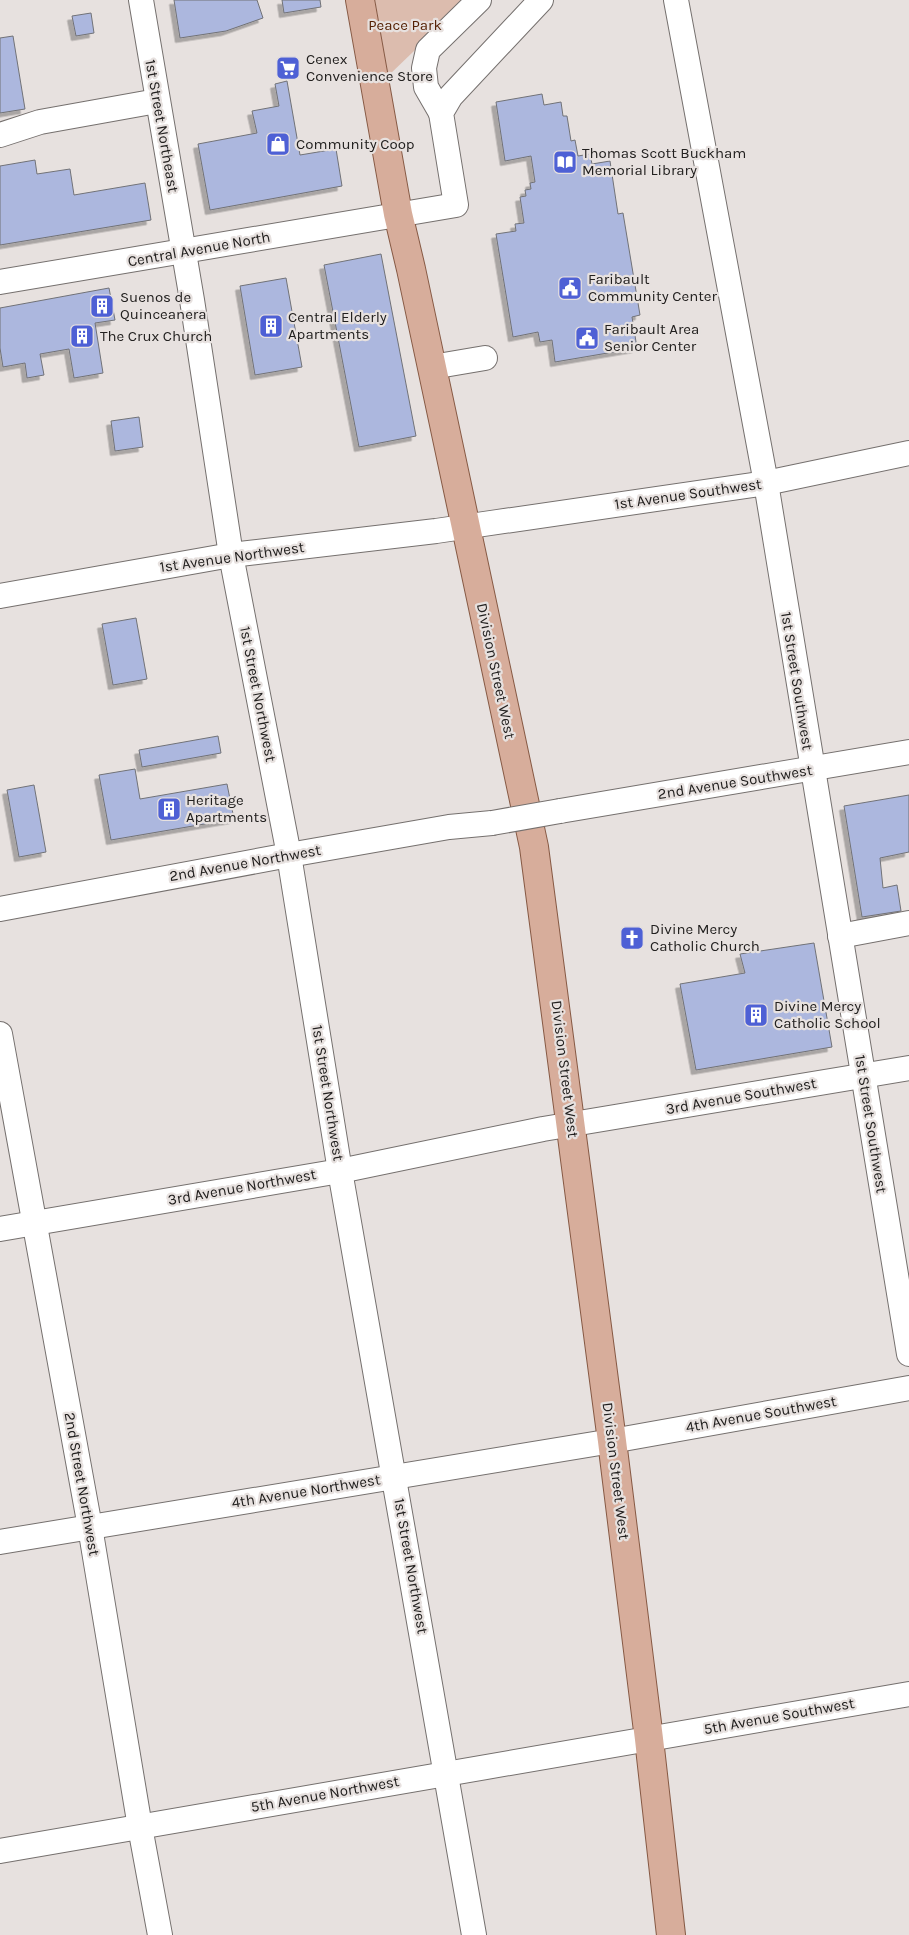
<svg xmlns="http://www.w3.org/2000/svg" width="909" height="1935" font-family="Karla,sans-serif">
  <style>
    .green { fill: #dcbcae }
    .building { fill: #acb7de; stroke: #717277; filter: url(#shadow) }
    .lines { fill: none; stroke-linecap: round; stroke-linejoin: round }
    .minor-casing { stroke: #75706e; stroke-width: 26 }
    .major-casing { stroke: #865944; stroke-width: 30 }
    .minor { stroke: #fff; stroke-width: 24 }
    .major { stroke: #d7ad9b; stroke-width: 28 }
    .minor-bridge-casing { stroke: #75706e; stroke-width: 26; stroke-linecap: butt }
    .minor-bridge { stroke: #fff; stroke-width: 24 }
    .labels { text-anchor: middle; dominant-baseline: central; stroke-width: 4.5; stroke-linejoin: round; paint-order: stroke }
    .park-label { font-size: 15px; fill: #552104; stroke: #e7e1df }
    .poi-label { font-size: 15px; fill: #22201f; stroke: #e7e1df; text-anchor: start }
    .street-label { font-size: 15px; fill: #22201f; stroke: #e7e1df }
  </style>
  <defs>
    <filter id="shadow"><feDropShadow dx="-4.5" dy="4.5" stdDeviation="0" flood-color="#0004"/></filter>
  </defs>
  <rect width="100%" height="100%" fill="#e7e1df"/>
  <polygon class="green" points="375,0 467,0 388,76"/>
  <g class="building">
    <polygon points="174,0 257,0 263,18 226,31 180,38"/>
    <polygon points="282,0 320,0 321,7 284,13"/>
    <polygon points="91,13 94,33 76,36 72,16"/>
    <polygon points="13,36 25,109 0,113 0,38"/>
    <polygon points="287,81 300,155 336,149 342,186 210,210 198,144 257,133 252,111 279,106 275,84"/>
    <polygon points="542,94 544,105 561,102 563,116 567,116 571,141 575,140 578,156 590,154 592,164 610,161 618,214 623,213 640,315 632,317 637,348 555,362 552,340 540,342 538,332 513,337 496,234 516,231 515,224 524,223 520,197 526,196 525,190 531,189 530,183 535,182 531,156 505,161 496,102"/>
    <polygon points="35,160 37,174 70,169 74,195 145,183 151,220 0,245 0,166"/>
    <polygon points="381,254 416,436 359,447 324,265"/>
    <polygon points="286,278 302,367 255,375 240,286"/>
    <polygon points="109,288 115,320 95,323 103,373 74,378 69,349 40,354 44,375 27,378 25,363 3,367 0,348 0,308"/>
    <polygon points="139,417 143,447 115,451 111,421"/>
    <polygon points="136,618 147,679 113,685 102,624"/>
    <polygon points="218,736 221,753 142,767 139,750"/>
    <polygon points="135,769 140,799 227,784 234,819 111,840 99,775"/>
    <polygon points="34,785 46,852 19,857 7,790"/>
    <polygon points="909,795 909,852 880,858 883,888 897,885 901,911 862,917 844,806"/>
    <polygon points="814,943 832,1047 696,1070 680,984 745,973 740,954"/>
  </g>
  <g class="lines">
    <g class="minor-casing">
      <g id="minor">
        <polyline points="141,0 192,300 231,555 289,855 340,1171 474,1935"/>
        <polyline points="676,0 766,483 909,1354"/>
        <polyline points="441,113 426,87 424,68 428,50 479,0"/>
        <polyline points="0,135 40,122 157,101"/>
        <polyline points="0,282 456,205 441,113 451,96 541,0"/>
        <polyline points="432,367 485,358"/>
        <polyline points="0,596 231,555 436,531 766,483 909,453"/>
        <polyline points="560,811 909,752"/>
        <polyline points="0,909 289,855 449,827 492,823"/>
        <polyline points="840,936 909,923"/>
        <polyline points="0,1034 90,1527 140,1827 160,1935"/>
        <polyline points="0,1229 340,1171 543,1129 909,1068"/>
        <polyline points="0,1542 612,1441 909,1388"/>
        <polyline points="0,1851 909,1694"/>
      </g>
    </g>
    <g class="major-casing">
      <polyline id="major" points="360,0 398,214 411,269 534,847 612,1441 649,1739 671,1935"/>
    </g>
    <use href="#minor" class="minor"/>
    <use href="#major" class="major"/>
    <g class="minor-bridge-casing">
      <polyline id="minor-bridge" points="492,823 560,811"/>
    </g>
    <use href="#minor-bridge" class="minor-bridge"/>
  </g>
  <defs>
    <g id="supermarket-square" transform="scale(1.25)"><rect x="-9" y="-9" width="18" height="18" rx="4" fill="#4e60d5" stroke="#e7e1df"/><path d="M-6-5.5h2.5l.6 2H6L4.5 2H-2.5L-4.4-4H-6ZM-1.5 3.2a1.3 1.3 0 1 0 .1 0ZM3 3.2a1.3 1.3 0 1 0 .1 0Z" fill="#fff"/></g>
    <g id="shop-square" transform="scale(1.25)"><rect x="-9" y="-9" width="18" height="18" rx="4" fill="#4e60d5" stroke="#e7e1df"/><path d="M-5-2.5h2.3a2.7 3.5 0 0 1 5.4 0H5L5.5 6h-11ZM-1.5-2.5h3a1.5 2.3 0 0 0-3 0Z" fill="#fff"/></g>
    <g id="library-square" transform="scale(1.25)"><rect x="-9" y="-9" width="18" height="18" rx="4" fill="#4e60d5" stroke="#e7e1df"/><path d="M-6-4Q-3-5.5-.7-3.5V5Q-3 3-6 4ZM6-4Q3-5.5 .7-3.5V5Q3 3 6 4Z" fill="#fff"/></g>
    <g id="civic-square" transform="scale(1.25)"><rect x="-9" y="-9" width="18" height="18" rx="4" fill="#4e60d5" stroke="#e7e1df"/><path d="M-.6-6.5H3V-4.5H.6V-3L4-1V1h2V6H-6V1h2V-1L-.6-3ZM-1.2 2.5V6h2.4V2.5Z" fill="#fff"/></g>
    <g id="building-square" transform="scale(1.25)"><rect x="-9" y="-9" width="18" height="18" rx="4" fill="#4e60d5" stroke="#e7e1df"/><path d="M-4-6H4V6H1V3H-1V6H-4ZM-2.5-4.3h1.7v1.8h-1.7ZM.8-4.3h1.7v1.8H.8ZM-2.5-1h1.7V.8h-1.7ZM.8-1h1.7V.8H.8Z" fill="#fff"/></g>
    <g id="church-square" transform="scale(1.25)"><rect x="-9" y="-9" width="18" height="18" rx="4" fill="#4e60d5" stroke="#e7e1df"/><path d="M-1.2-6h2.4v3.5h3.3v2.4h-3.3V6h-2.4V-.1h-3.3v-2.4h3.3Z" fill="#fff"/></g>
  </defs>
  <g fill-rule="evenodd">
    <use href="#supermarket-square" x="288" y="68"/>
    <use href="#shop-square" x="278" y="144"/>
    <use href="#library-square" x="565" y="162"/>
    <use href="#civic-square" x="570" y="288"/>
    <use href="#building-square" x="102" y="306"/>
    <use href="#building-square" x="271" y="326"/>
    <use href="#building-square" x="82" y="336"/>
    <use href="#civic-square" x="587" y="338"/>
    <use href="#building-square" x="169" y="809"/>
    <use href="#church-square" x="632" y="938"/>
    <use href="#building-square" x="756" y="1015"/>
  </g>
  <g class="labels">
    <g class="park-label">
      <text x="405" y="25">Peace Park</text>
    </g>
    <g class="poi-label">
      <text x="306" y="59">Cenex<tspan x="306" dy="17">Convenience Store</tspan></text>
      <text x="296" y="144">Community Coop</text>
      <text x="582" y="153">Thomas Scott Buckham<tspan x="582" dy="17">Memorial Library</tspan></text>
      <text x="588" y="279">Faribault<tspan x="588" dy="17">Community Center</tspan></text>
      <text x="120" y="297">Suenos de<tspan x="120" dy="17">Quinceanera</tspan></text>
      <text x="288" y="317">Central Elderly<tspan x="288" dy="17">Apartments</tspan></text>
      <text x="604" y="329">Faribault Area<tspan x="604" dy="17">Senior Center</tspan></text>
      <text x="100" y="336">The Crux Church</text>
      <text x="186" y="800">Heritage<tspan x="186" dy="17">Apartments</tspan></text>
      <text x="650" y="929">Divine Mercy<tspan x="650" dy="17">Catholic Church</tspan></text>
      <text x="774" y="1006">Divine Mercy<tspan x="774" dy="17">Catholic School</tspan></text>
    </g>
    <g class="street-label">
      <text transform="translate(162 126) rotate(80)">1st Street Northeast</text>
      <text transform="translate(199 249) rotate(-10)">Central Avenue North</text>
      <text transform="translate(688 494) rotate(-8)">1st Avenue Southwest</text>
      <text transform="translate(232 557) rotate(-8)">1st Avenue Northwest</text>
      <text transform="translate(496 671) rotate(78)">Division Street West</text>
      <text transform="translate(797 681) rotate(81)">1st Street Southwest</text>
      <text transform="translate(258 694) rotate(79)">1st Street Northwest</text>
      <text transform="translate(735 782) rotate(-9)">2nd Avenue Southwest</text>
      <text transform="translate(245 863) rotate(-10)">2nd Avenue Northwest</text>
      <text transform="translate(565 1069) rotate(83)">Division Street West</text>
      <text transform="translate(328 1093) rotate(81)">1st Street Northwest</text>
      <text transform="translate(741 1096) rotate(-10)">3rd Avenue Southwest</text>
      <text transform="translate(871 1124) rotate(81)">1st Street Southwest</text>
      <text transform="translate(242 1187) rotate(-10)">3rd Avenue Northwest</text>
      <text transform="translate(761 1414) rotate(-10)">4th Avenue Southwest</text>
      <text transform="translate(616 1471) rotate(83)">Division Street West</text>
      <text transform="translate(82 1484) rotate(80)">2nd Street Northwest</text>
      <text transform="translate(306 1491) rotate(-9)">4th Avenue Northwest</text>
      <text transform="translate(411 1566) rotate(80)">1st Street Northwest</text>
      <text transform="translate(779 1716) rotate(-10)">5th Avenue Southwest</text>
      <text transform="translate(325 1794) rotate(-10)">5th Avenue Northwest</text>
    </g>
  </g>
</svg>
